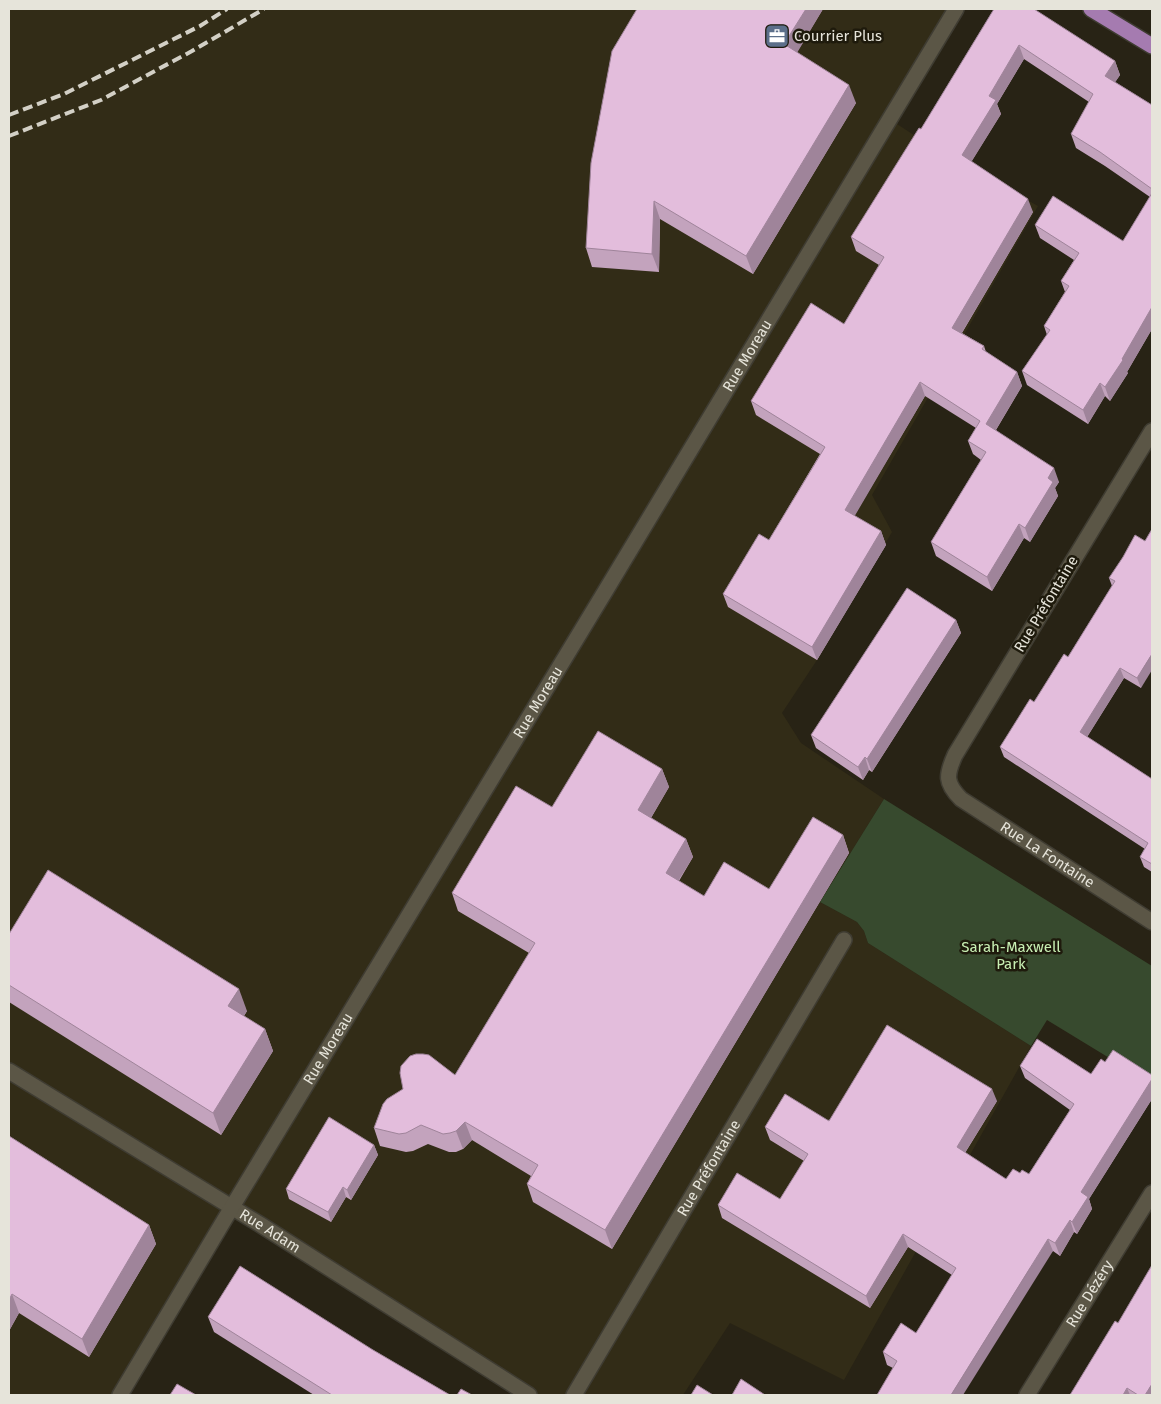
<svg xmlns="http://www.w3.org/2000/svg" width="1161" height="1404" font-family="'Fira Sans',sans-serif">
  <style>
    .built { fill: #322c17 }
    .green { fill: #374a2e }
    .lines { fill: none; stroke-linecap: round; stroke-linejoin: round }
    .minor-casing { stroke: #3f3c32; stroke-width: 18 }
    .major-casing { stroke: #3f3c32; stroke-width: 18 }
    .minor { stroke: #5b5646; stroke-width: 15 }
    .major { stroke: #a57bb0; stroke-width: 15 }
    .rail { stroke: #d3d0c6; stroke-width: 4; stroke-dasharray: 10 5; stroke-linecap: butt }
    .wall { fill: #c3a3bd }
    .shaded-wall { fill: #9f849a }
    .building { fill: #e3bddc; stroke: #9f849a }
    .labels { text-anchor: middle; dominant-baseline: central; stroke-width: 5; stroke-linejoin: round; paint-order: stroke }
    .poi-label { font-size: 15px; fill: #e6e4da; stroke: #1e1a0c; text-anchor: start }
    .street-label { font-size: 15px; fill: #e6e4da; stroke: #1e1a0c }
    .park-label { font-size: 15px; fill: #c8efb3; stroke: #1e1a0c }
  </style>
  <rect width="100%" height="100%" fill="#282315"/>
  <polygon class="built" points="9,9 962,9 897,124 926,143 1038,206 872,495 892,532 817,660 782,713 801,743 884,799 820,902 857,922 864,931 868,943 1031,1046 844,1380 730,1323 683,1395 529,1395 232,1207 119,1395 9,1395"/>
  <polygon class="green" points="884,799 1152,966 1152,1084 1047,1020 1031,1046 868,943 864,931 857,922 820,902"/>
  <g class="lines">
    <g class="minor-casing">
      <g id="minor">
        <path id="s1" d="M1152 431 955 755C946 775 945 783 961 799L1152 922"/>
        <path id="s2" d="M9 1071 261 1225 529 1395"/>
        <path id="s3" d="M120 1395 232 1207 606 590 956 9"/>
        <path id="s4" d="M574 1395 844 940"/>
        <path id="s5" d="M1027 1395 1152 1193"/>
      </g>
    </g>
    <g class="major-casing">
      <polyline id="major" points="1091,9 1152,46"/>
    </g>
    <use href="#minor" class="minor"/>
    <use href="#major" class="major"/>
    <g class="rail">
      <polyline points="9,115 64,94 200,26 227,9"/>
      <polyline points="9,136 101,100 192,51 264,9"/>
    </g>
  </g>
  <g class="wall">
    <polygon points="637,9 823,9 797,52 856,103 753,274 660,219 659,272 592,267 586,248"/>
    <polygon points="994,9 1115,61 1120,75 1115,82 1152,105 1152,329 1127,372 1128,373 1110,401 1105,396 1088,424 1027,385 1022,371 1047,335 1044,326 1065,292 1061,281 1074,260 1040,238 1035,225 1123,241 1150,197 1105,166 1076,148 1071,134 1089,102 1024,59 997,104 1001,114 971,162 1033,212 962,333 984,346 986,352 1017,372 1022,386 996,430 1059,482 1055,488 1058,496 1030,542 1024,538 992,591 936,556 931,542 981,460 973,454 968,441 976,428 925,396 854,516 881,531 886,545 817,660 728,607 723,594 769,540 820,454 756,415 751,401 844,324 879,265 856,251 851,237 921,129"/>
    <polygon points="1145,541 1141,688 1124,678 1087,737 1152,779 1152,872 1144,867 1140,857 1145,849 1004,757 1000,747 1068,657 1112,586 1109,578"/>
    <polygon points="956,620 961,633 872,772 869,770 863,780 816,748 811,735"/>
    <polygon points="662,769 669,787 651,818 686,839 693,857 679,881 704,896 769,889 843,835 849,853 612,1249 533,1202 527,1184 531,1176 472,1140 463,1149 456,1152 449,1152 428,1144 413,1151 406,1152 380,1146 374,1128 455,1075 529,953 458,911 452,893 552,807"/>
    <polygon points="9,934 247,1011 244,1016 265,1029 273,1051 221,1135 9,1002"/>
    <polygon points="1105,1062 1152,1075 1152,1099 1089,1199 1092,1209 1077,1234 1074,1232 1060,1256 1053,1251 893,1368 887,1365 883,1352 916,1333 952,1275 908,1247 870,1308 722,1218 718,1205 780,1199 804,1161 770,1140 765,1127 997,1101 965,1153 1006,1179 1020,1173 1029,1174 1070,1110 1025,1078 1020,1066 1091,1074"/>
    <polygon points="9,1136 149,1225 156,1244 89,1357 19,1313 9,1331"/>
    <polygon points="374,1145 378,1155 351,1200 346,1197 331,1222 289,1199 286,1189"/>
    <polygon points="208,1317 373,1350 450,1395 314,1395 214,1332"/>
    <polygon points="1118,1323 1152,1395 1070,1395"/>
  </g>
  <g class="shaded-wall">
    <polygon points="806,9 823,9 791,63 784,44"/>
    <polygon points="1019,45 1024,59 997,104 1001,114 967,169 962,155 989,96"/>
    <polygon points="1115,61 1120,75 1110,90 1105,76"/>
    <polygon points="849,85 856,103 753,274 746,256"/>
    <polygon points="1028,199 1033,212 957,341 952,328"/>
    <polygon points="654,201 660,219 659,272 652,254"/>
    <polygon points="1152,307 1152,329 1127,372 1128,373 1110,401 1105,387"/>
    <polygon points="1017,372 1022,386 991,438 986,424"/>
    <polygon points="920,382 925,396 850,524 845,510"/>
    <polygon points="1100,383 1105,396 1088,424 1083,410"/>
    <polygon points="1054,468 1059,482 1055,488 1058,496 1030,542 1025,528 1048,478"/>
    <polygon points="1019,524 1024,538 992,591 987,577"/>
    <polygon points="881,531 886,545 817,660 812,647"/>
    <polygon points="956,620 961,633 872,772 867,759"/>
    <polygon points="1152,654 1152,670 1141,688 1137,678"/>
    <polygon points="1120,668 1124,678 1084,742 1080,732"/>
    <polygon points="865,757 869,770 863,780 858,767"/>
    <polygon points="662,769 669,787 645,828 638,810"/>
    <polygon points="843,835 849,853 612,1249 605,1230"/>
    <polygon points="686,839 693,857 672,891 666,873"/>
    <polygon points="239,989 247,1011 236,1028 228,1006"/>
    <polygon points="265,1029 273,1051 221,1135 213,1113"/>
    <polygon points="1152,1079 1152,1099 1089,1199 1092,1209 1077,1234 1072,1222 1081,1192"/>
    <polygon points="992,1089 997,1101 961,1159 957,1147"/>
    <polygon points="465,1122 472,1140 463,1149 456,1131"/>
    <polygon points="374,1145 378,1155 351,1200 347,1190"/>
    <polygon points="343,1187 346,1197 331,1222 328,1212"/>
    <polygon points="1070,1220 1074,1232 1060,1256 1055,1243"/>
    <polygon points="149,1225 156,1244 89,1357 82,1339"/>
    <polygon points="903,1234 908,1247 870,1308 866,1296"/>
    <polygon points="1048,1239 1053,1251 963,1395 951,1395"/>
    <polygon points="12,1294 19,1313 9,1331 9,1300"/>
    <polygon points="1152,1384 1152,1395 1145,1395"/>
    <polygon points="1127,1388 1130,1395 1123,1395"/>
  </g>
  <g class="building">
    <polygon points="637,9 806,9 784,44 849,85 746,256 654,201 652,254 586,248 591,163 612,51"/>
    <polygon points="994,9 1034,9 1115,61 1105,76 1152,105 1152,189 1100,152 1071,134 1093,94 1019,45 989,96 996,100 962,155 1028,199 952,328 984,346 982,349 1017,372 986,424 1054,468 1048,478 1053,482 1025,528 1019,524 987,577 931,542 986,452 968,441 980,421 920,382 845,510 881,531 812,647 723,594 759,534 769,540 825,447 751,401 811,303 844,324 884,257 851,237 919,128 921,129"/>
    <polygon points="1152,193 1152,307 1122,359 1123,360 1105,387 1100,383 1083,410 1022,371 1050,330 1044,326 1069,286 1061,281 1079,253 1035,225 1053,196 1123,241"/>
    <polygon points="1152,529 1152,654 1137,678 1120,668 1080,732 1152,779 1152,864 1140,857 1148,843 1000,747 1030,699 1034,702 1064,654 1068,657 1115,581 1109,578 1123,557 1135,535 1145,541"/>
    <polygon points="907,588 956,620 867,759 865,757 858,767 811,735"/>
    <polygon points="598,731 662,769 638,810 686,839 666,873 704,896 724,862 769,889 813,817 843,835 605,1230 527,1184 538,1165 465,1122 456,1131 450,1133 443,1134 421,1125 406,1133 399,1134 374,1128 383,1104 387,1099 403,1089 400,1073 401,1066 410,1056 416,1054 423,1054 429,1055 455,1075 535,943 452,893 516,786 552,807"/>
    <polygon points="48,870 239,989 228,1006 265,1029 213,1113 9,985 9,934"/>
    <polygon points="887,1025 992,1089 957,1147 1006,1179 1013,1169 1020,1173 1022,1170 1029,1174 1074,1104 1020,1066 1037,1039 1091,1074 1101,1059 1105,1062 1113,1050 1152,1075 1152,1079 1081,1192 1088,1197 1072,1222 1070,1220 1055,1243 1048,1239 951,1395 877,1395 897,1361 883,1352 901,1323 916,1333 956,1268 903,1234 866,1296 718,1205 737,1173 780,1199 808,1154 765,1127 785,1094 829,1121"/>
    <polygon points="329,1117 374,1145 347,1190 343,1187 328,1212 286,1189"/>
    <polygon points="9,1136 149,1225 82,1339 12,1294 9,1300"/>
    <polygon points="1152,1265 1152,1384 1145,1395 1138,1395 1127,1388 1123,1395 1070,1395 1115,1321 1118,1323"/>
    <polygon points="240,1266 373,1350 450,1395 332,1395 208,1317"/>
    <polygon points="741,1379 765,1395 732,1395"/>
    <polygon points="177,1384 196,1395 170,1395"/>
    <polygon points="697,1385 713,1395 691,1395"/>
    <polygon points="461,1389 472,1395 457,1395"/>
  </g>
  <defs>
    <g id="office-square" transform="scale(1.25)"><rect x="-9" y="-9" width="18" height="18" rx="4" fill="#5c6f8a" stroke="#1e1a0c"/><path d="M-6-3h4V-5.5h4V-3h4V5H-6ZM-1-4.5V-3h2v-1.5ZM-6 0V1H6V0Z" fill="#fff"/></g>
  </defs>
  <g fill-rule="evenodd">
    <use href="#office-square" x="777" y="36"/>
  </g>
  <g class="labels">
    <g class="poi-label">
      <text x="794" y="36">Courrier Plus</text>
    </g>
    <g class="street-label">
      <text stroke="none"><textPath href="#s3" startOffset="1214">Rue Moreau</textPath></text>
      <text transform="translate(1046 604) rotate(-59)">Rue Préfontaine</text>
      <text stroke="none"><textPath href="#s3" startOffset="809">Rue Moreau</textPath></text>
      <text stroke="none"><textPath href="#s1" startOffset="531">Rue La Fontaine</textPath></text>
      <text stroke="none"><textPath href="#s3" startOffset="404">Rue Moreau</textPath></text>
      <text stroke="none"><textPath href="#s4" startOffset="264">Rue Préfontaine</textPath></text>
      <text stroke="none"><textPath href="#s2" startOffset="306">Rue Adam</textPath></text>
      <text stroke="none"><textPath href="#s5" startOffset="119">Rue Dézéry</textPath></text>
    </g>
    <g class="park-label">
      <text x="1011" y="947">Sarah-Maxwell<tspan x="1011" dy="17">Park</tspan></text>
    </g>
  </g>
  <rect width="1161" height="1404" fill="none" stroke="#e6e4da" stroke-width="20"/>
</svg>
